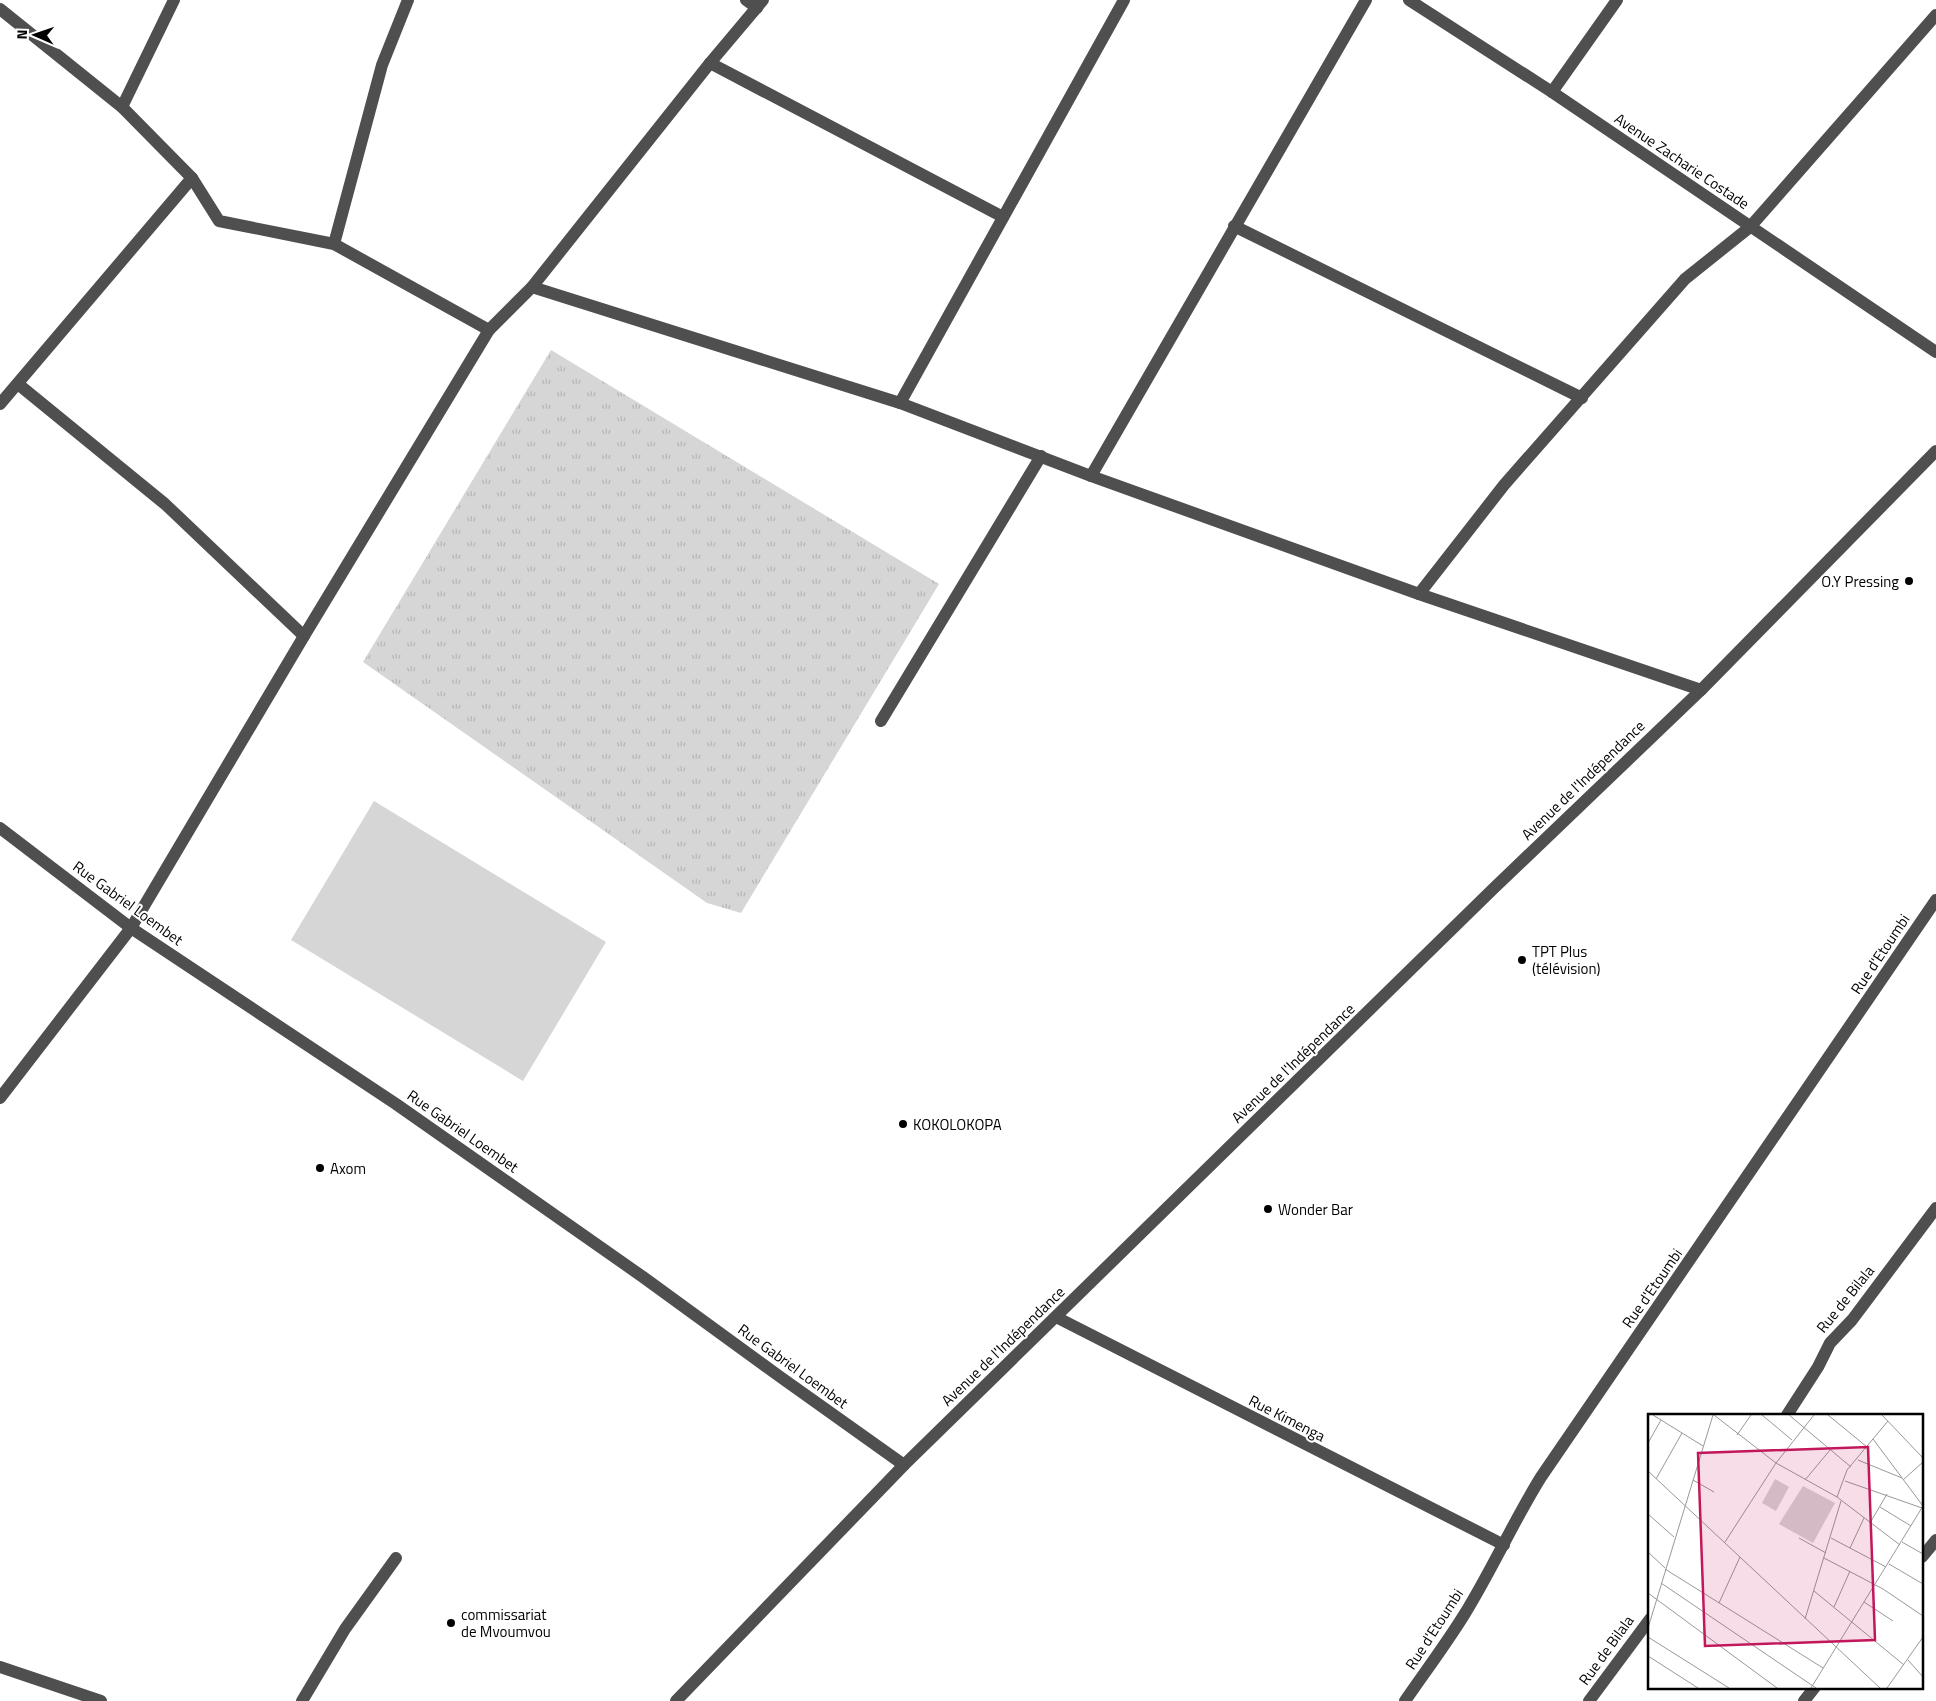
<svg xmlns="http://www.w3.org/2000/svg" width="1936" height="1701" font-family="'Titillium Web',sans-serif">
  <style>
    .grass { fill: url(#grass-tufts) }
    .garden { fill: #d6d6d6 }
    .lines { fill: none; stroke-linecap: round; stroke-linejoin: round }
    .minor { stroke: #4f4f4f; stroke-width: 12 }
    .poi-dot { fill: #000; stroke: #fff; stroke-width: 2 }
    .labels { text-anchor: middle; dominant-baseline: central; stroke-width: 4; stroke-linejoin: round; paint-order: stroke }
    .street-label { font-size: 15px; fill: #000; stroke: #fff }
    .poi-label { font-size: 15px; fill: #000; stroke: #fff; text-anchor: start }
    .inset-road { fill: none; stroke: #999; stroke-width: 1 }
    .view { fill: #c2185b; fill-opacity: 0.15; stroke: #c2185b; stroke-width: 2.5 }
    .inset-edge { fill: none; stroke: #000; stroke-width: 2.5 }
  </style>
  <defs>
    <pattern id="grass-tufts" width="24" height="20" patternUnits="userSpaceOnUse" patternTransform="scale(1.25)"><rect width="24" height="20" fill="#d6d6d6"/><path d="M3 7l-1-3M5 7V3M7 7l1-3M15 17l-1-3M17 17v-4M19 17l1-3" fill="none" stroke="#b6b6b6"/></pattern>
  </defs>
  <rect width="100%" height="100%" fill="#fff"/>
  <polygon class="grass" points="551,350 939,584 741,913 707,903 363,662"/>
  <polygon class="garden" points="374,801 606,942 523,1081 291,940"/>
  <g class="lines">
    <g class="minor">
      <polyline points="746,0 757,8"/>
      <polyline points="1409,0 1552,92 1936,352"/>
      <polyline points="0,9 122,107 192,178 219,221 334,244 489,330"/>
      <polyline points="710,63 1003,217"/>
      <polyline points="1552,92 1617,0"/>
      <polyline points="122,107 174,0"/>
      <polyline points="1234,226 1582,398"/>
      <polyline points="334,244 382,65 408,0"/>
      <polyline points="532,287 900,403 1091,476 1419,594 1701,690"/>
      <polyline points="18,384 165,504 304,636"/>
      <polyline points="900,403 1124,0"/>
      <polyline points="0,404 192,178"/>
      <polyline points="1091,476 1366,0"/>
      <polyline points="1419,594 1504,485 1685,279 1750,227 1936,15"/>
      <polyline points="881,721 1041,456"/>
      <polyline points="0,828 131,928 396,1104 643,1277 779,1376 904,1465"/>
      <polyline points="0,1098 131,928 304,636 489,330 532,287 710,63 763,0"/>
      <polyline points="1056,1317 1504,1545"/>
      <polyline points="1787,1415 1818,1367 1830,1343 1852,1320 1936,1208"/>
      <polyline points="1922,1557 1936,1540"/>
      <polyline points="0,1667 101,1701"/>
      <polyline points="302,1701 345,1629 396,1558"/>
      <polyline points="676,1701 904,1465 1493,889 1701,690 1936,451"/>
      <path d="M1405 1701C1425 1672 1446 1644 1464 1615 1492 1570 1513 1522 1541 1477L1936 900"/>
      <polyline points="1589,1701 1650,1619"/>
      <polyline points="1804,1701 1815,1687"/>
    </g>
  </g>
  <g class="poi-dot">
    <circle cx="1909" cy="581" r="5"/>
    <circle cx="1522" cy="960" r="5"/>
    <circle cx="903" cy="1124" r="5"/>
    <circle cx="320" cy="1168" r="5"/>
    <circle cx="1268" cy="1209" r="5"/>
    <circle cx="451" cy="1623" r="5"/>
  </g>
  <g class="labels">
    <g class="street-label">
      <text transform="translate(1682 161) rotate(34)">Avenue Zacharie Costade</text>
      <text transform="translate(1583 780) rotate(-44)">Avenue de l'Indépendance</text>
      <text transform="translate(128 903) rotate(36)">Rue Gabriel Loembet</text>
      <text transform="translate(1880 954) rotate(-56)">Rue d'Etoumbi</text>
      <text transform="translate(1293 1063) rotate(-44)">Avenue de l'Indépendance</text>
      <text transform="translate(463 1131) rotate(35)">Rue Gabriel Loembet</text>
      <text transform="translate(1652 1288) rotate(-55)">Rue d'Etoumbi</text>
      <text transform="translate(1845 1299) rotate(-51)">Rue de Bilala</text>
      <text transform="translate(1003 1346) rotate(-44)">Avenue de l'Indépendance</text>
      <text transform="translate(793 1366) rotate(36)">Rue Gabriel Loembet</text>
      <text transform="translate(1287 1418) rotate(27)">Rue Kimenga</text>
      <text transform="translate(1434 1629) rotate(-57)">Rue d'Etoumbi</text>
      <text transform="translate(1606 1650) rotate(-54)">Rue de Bilala</text>
    </g>
    <g class="poi-label">
      <text x="1899" y="581" text-anchor="end">O.Y Pressing</text>
      <text x="1532" y="951">TPT Plus<tspan x="1532" dy="17">(télévision)</tspan></text>
      <text x="913" y="1124">KOKOLOKOPA</text>
      <text x="330" y="1168">Axom</text>
      <text x="1278" y="1209">Wonder Bar</text>
      <text x="461" y="1614">commissariat<tspan x="461" dy="17">de Mvoumvou</tspan></text>
    </g>
  </g>
  <g transform="translate(1648 1414)">
    <rect width="275" height="275" fill="#fff"/>
    <path d="M155 72 187 89 165 129 131 110Z" fill="#d6d6d6"/>
    <path d="M127 65 141 73 128 97 114 89Z" fill="#d6d6d6"/>
    <path class="inset-road" d="M5 1 55 32M66 1 128 49 189 83 252 131M114 1 144 26M141 1 203 53M180 1 219 33M234 1 275 44M89 21 103 1M225 25 275 92M0 29 13 6M210 46 254 64M0 57 232 274M8 65 34 19M45 66 66 78M157 66 182 36M255 66 275 48M197 67 274 94M189 83 199 56 240 7M232 93 263 112M0 100 26 123M222 109 239 80M151 124 178 139M183 124 238 153M77 128 128 49 166 1M254 128 275 140M202 134 216 104M0 138 17 154M176 144 235 175 275 202M241 150 275 170M17 155 175 254M13 169 168 274M166 177 256 251M0 179 129 274M216 188 245 207M71 189 92 143M186 193 202 157M157 205 193 87M0 214 65 1M0 223 81 274M0 242 50 274M260 246 275 263M163 274 275 92M239 274 275 223"/>
    <path class="view" d="M220 33 227 226 57 232 50 39Z"/>
    <rect width="275" height="275" class="inset-edge"/>
  </g>
  <g transform="translate(35 35) rotate(272)" stroke="#ffffff" stroke-width="4" paint-order="stroke">
  <path d="M0-4L9 19L0 12L-9 19Z" fill="#000000"/>
  <text y="-8" font-size="14" font-weight="bold" text-anchor="middle" fill="#000000">N</text>
  </g>
</svg>
